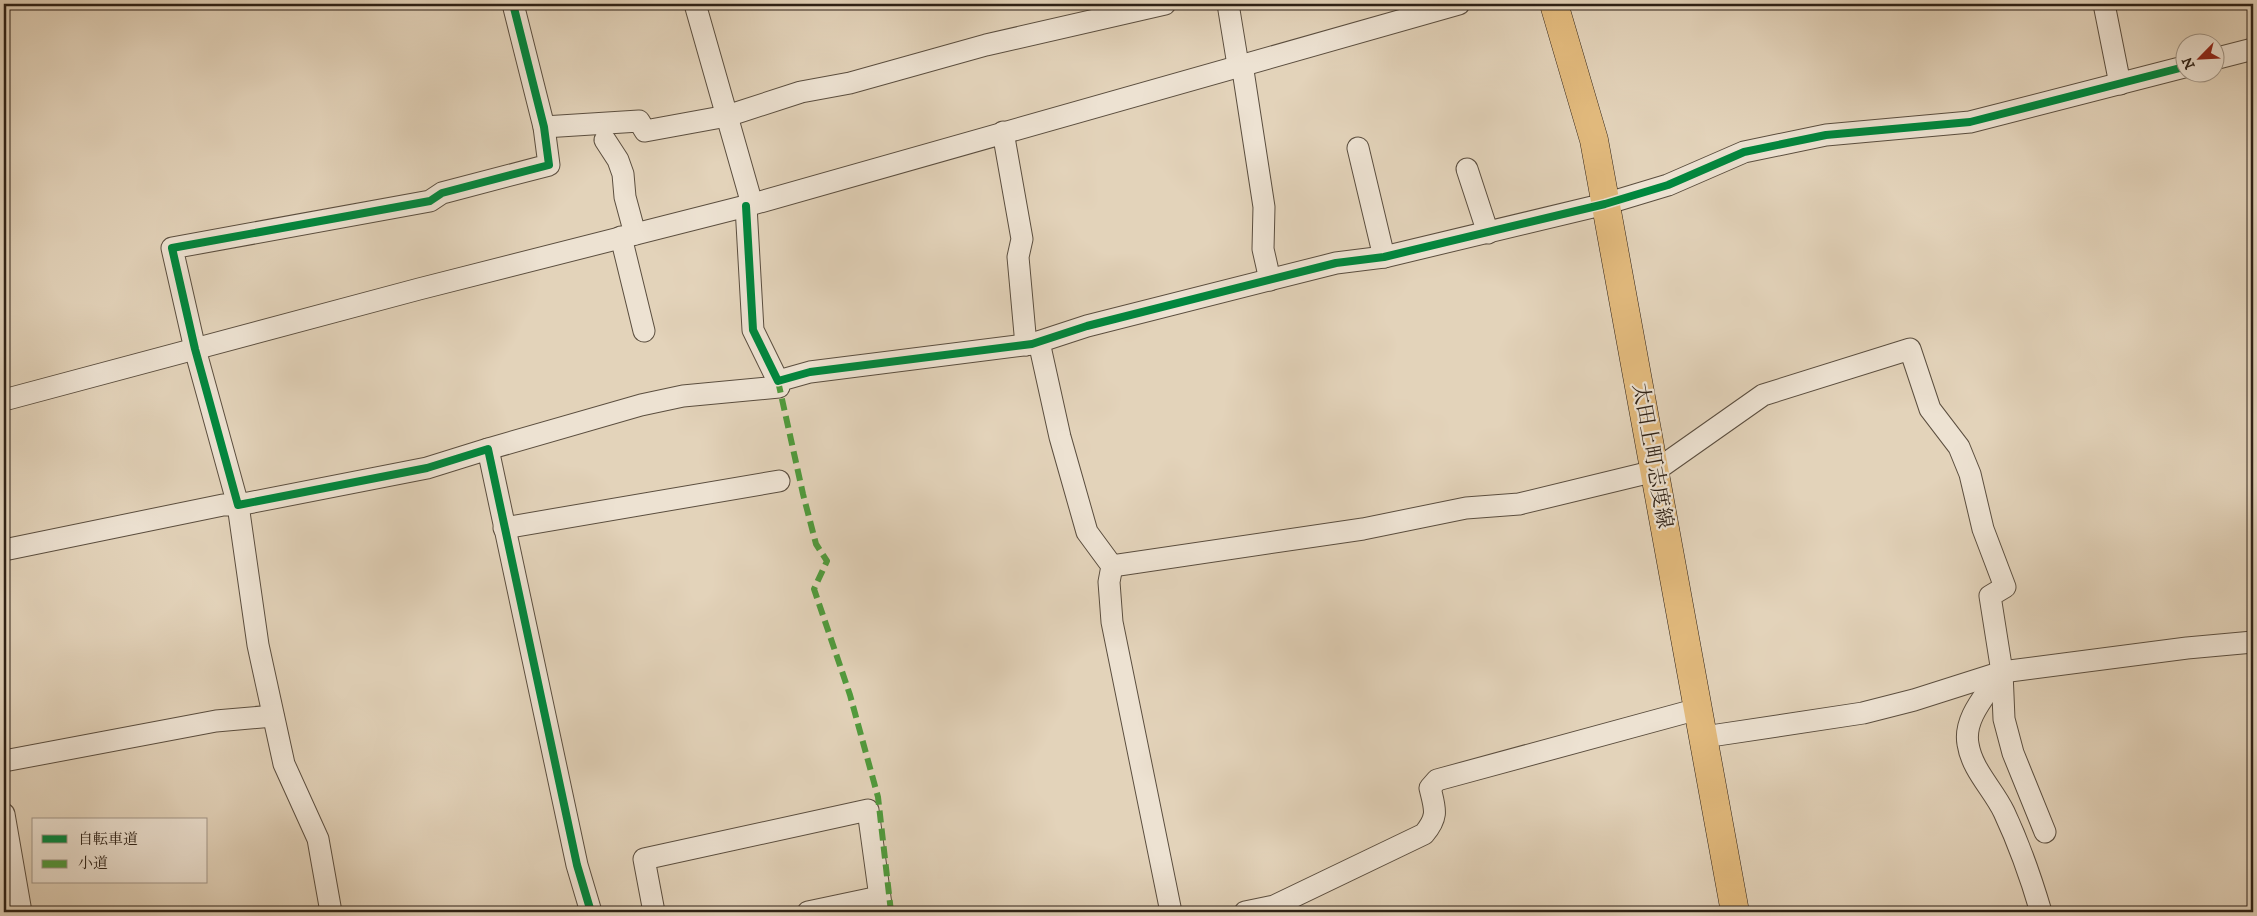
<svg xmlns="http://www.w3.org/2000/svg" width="2257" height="916" font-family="'IM FELL DW Pica','Noto Serif JP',serif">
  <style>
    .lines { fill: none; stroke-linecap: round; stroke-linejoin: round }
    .minor-casing { stroke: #5b4e3f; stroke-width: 23 }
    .major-casing { stroke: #2e2116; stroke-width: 29 }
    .minor { stroke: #ede2d2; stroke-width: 21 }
    .major { stroke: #e2ba7d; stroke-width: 28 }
    .quiet { stroke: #509b3d; stroke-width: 6; stroke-dasharray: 12 6; stroke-linecap: butt }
    .cycleway-casing { stroke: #ede2d2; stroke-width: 11 }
    .cycleway { stroke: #00873e; stroke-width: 8 }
    .labels { text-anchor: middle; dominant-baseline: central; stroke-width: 4.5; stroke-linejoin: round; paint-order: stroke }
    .street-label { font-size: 21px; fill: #2e2116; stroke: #ede2d2 }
  </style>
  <rect width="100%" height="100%" fill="#e3d3ba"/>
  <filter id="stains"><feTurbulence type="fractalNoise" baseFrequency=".004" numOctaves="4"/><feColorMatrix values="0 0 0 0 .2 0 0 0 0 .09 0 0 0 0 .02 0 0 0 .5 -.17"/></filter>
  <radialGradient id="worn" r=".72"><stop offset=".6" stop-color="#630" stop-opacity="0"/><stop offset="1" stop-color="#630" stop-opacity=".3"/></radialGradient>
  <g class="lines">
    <g class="minor-casing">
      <g id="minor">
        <polyline points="513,4 544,127 549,165 442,193 430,201 172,248 195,349 238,505 427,468 488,449 577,865 591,912"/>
        <polyline points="695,4 752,204"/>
        <polyline points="1228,4 1238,65"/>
        <polyline points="2104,4 2120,84"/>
        <polyline points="2214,59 2253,49"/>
        <polyline points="1242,64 1264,207 1263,249 1270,280"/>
        <polyline points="544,127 639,121 645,131 727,116 801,92 850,83 986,45 1165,4"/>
        <polyline points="1003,132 1022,239 1018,257 1026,345"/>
        <polyline points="605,140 618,160 623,174 625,197 635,234"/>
        <polyline points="1358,148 1384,257"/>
        <polyline points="1467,169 1488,233"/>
        <polyline points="746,206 753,330 778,381 810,372 1032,344 1087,326 1336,263 1384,257 1605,204 1668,185 1744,152 1826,135 1970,122 2184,67"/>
        <polyline points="621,237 644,331"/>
        <polyline points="1039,342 1060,437 1087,532 1112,566 1109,582 1112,622 1171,912"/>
        <polyline points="4,400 419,289 746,206 1459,4"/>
        <polyline points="488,449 641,405 683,396 779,387"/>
        <polyline points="504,528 779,481"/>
        <polyline points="4,550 223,505 238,505 258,645 284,764 318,839 331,912"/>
        <polyline points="1112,566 1363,529 1466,508 1519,504 1655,471 1763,395 1910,349 1930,409 1959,447 1970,474 1983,529 2005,587 1990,596 2002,672 2004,719 2013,753 2045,832"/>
        <path d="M1992 685C1980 702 1964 722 1968 744 1972 770 1993 789 2004 812 2019 844 2031 878 2041 912"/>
        <polyline points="1704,737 1863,713 1914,700 2002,672 2187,648 2253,642"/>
        <polyline points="4,761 216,721 273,716"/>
        <polyline points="4,814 21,912"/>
        <polyline points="654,912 644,859 868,810 882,912"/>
        <polyline points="808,912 879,897"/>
        <path d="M1245 912 1274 906 1424 834C1439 816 1435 809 1430 788L1437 780 1698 709"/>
      </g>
    </g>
    <g class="major-casing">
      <polyline id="major" points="1554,4 1594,140 1735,912"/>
    </g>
    <use href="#minor" class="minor"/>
    <use href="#major" class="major"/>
    <polyline class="quiet" points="778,381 803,494 816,544 827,561 814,589 850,695 878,797 891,912"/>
    <g class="cycleway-casing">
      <g id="cycleway">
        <polyline points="513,4 544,127 549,165 442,193 430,201 172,248 195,349 238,505 427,468 488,449 577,865 591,912"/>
        <polyline points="746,206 753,330 778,381 810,372 1032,344 1087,326 1336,263 1384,257 1605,204 1668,185 1744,152 1826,135 1970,122 2184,67"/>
      </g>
    </g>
    <use href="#cycleway" class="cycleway"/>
  </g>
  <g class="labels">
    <g class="street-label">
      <text transform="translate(1652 456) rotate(80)">太田上町志度線</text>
    </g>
  </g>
  <rect width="2257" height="916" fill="none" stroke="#e3d3ba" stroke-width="20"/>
  <rect x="5" y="5" width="2247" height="906" fill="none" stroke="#2e2116" stroke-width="2.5"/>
  <rect x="10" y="10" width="2237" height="896" fill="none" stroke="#2e2116"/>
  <rect x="32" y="818" width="175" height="65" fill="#ede2d2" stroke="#a19587"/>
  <rect x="42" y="835" width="25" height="8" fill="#00873e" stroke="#a19587"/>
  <text x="78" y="844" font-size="15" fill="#2e2116">自転車道</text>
  <rect x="42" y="860" width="25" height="8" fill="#509b3d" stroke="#a19587"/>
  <text x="78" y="868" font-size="15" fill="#2e2116">小道</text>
  <g transform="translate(2200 58) rotate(246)"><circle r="24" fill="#ede2d2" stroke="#a19587"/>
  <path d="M0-4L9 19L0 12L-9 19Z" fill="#8f2418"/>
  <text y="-8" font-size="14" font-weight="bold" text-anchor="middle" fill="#2e2116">N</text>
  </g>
  <rect width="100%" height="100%" filter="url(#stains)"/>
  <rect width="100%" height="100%" fill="url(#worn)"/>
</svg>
